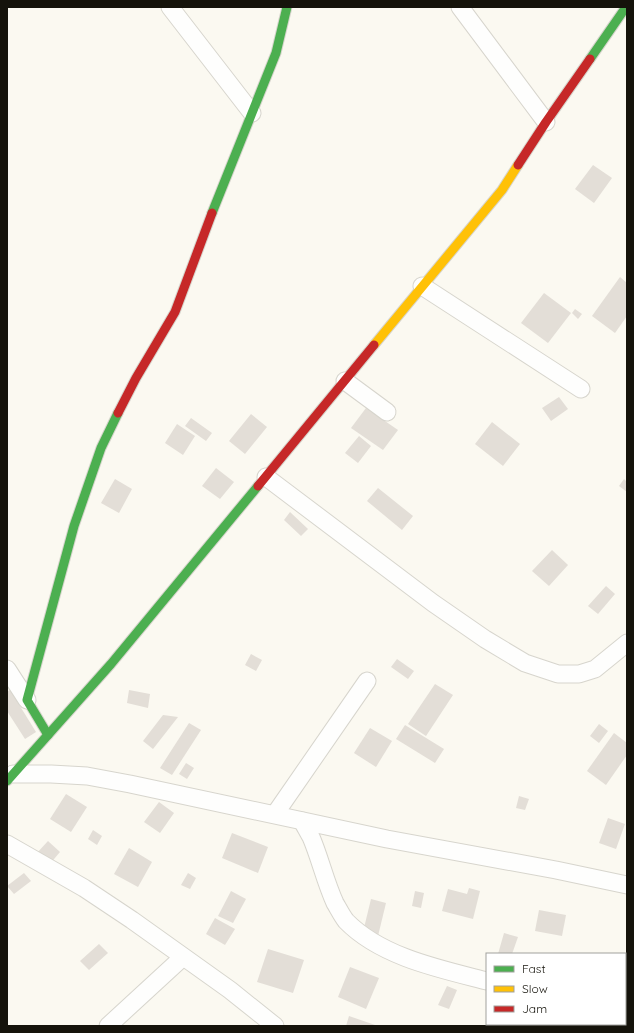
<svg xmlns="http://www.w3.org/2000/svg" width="634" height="1033" font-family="Quicksand,sans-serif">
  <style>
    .building { fill: #e3ded7 }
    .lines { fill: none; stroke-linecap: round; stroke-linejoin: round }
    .street-casing { stroke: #d7d5cd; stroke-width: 19 }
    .fast-casing { stroke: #d7d5cd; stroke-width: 11 }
    .slow-casing { stroke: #d7d5cd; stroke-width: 11 }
    .jam-casing { stroke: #d7d5cd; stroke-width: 11 }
    .street { stroke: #fefefd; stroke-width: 17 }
    .fast { stroke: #4caf50; stroke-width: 9 }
    .slow { stroke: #ffc107; stroke-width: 9 }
    .jam { stroke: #c62828; stroke-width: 9 }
  </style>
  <rect width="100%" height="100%" fill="#fbf9f1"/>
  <g class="building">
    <polygon points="593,165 612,178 594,203 575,189"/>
    <polygon points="620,277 627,283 627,316 615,333 592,316"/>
    <polygon points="544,293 571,313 548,343 521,323"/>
    <polygon points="575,309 582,314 578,319 572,313"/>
    <polygon points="559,397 568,409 551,421 542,408"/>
    <polygon points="366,408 398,430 383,450 351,428"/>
    <polygon points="251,414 267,427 245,454 229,441"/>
    <polygon points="191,418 212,433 206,441 185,426"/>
    <polygon points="492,422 520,444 503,466 475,444"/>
    <polygon points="177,424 195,436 183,455 165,443"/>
    <polygon points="359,436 371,446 358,463 345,453"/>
    <polygon points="216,468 234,482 220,499 202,486"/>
    <polygon points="115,479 132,489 119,513 101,503"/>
    <polygon points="624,479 627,482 627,492 619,486"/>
    <polygon points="378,488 413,516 402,530 367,501"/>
    <polygon points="290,512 308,529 301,536 284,520"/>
    <polygon points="552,550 568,565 549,586 532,571"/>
    <polygon points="606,586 615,594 598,614 588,606"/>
    <polygon points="251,654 262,660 256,671 245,665"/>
    <polygon points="397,659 414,671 408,679 391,667"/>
    <polygon points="435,684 453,695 426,736 408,724"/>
    <polygon points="10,690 36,732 25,739 7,711 7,692"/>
    <polygon points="129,690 150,694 148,708 127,703"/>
    <polygon points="163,715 178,717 153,749 143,741"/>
    <polygon points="189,723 201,730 172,775 160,768"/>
    <polygon points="599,724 608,731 599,743 590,736"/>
    <polygon points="405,725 444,749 435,763 396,739"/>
    <polygon points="370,728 392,741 376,767 354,753"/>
    <polygon points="614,733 627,743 627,755 606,785 587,771"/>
    <polygon points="186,763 194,768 187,779 179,774"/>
    <polygon points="66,794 87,807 71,832 50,819"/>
    <polygon points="519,796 529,799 525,810 516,808"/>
    <polygon points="159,802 174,813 160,833 144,822"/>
    <polygon points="608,818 625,824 616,849 599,843"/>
    <polygon points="93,830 102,836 97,845 88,839"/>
    <polygon points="232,833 268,847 258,873 222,858"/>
    <polygon points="48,841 60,852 49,865 36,854"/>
    <polygon points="129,848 152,862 138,887 114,874"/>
    <polygon points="24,873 31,881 14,894 7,886"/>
    <polygon points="188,873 196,878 190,889 181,885"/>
    <polygon points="469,888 480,891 473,919 442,911 448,889 467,894"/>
    <polygon points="231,891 246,899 233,923 218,916"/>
    <polygon points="415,891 424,893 421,908 412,906"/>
    <polygon points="371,899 386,903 378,936 363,932"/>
    <polygon points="539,910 566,915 562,936 535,931"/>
    <polygon points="215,918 235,929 225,945 206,934"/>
    <polygon points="504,933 518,937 512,954 498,954"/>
    <polygon points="99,944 108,953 89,970 80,961"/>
    <polygon points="268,949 304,960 293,993 257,982"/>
    <polygon points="350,967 379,978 366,1009 338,997"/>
    <polygon points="447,986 457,990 449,1009 438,1005"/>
    <polygon points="349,1016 378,1026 346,1026"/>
  </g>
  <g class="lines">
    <g class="street-casing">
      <g id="street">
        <polyline points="170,7 252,113"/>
        <polyline points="460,7 546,122"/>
        <polyline points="422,286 581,389"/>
        <polyline points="345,381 387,412"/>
        <polyline points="266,477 433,603 485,639 525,663 558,674 579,674 595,669 627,643"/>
        <polyline points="7,669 27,700"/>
        <polyline points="13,774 51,774 87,776 130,784 387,839 556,870 627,885"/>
        <polyline points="275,814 367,681"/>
        <path d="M302 821C305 826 308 832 311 837 320 858 325 881 335 903 338 908 342 916 346 921 381 957 440 969 487 981"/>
        <polyline points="7,844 84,888 132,920 230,990 275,1026"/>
        <polyline points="625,1016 627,1017"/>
        <polyline points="108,1026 183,957"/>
      </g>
    </g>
    <g class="fast-casing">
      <g id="fast">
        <polyline points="590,59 626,7"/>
        <polyline points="212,213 276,53 287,7"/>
        <polyline points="48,735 27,700 74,526 101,448 118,413"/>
        <polyline points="7,781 111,664 258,486"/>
      </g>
    </g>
    <g class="slow-casing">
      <polyline id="slow" points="374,345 502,190 518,165"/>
    </g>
    <g class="jam-casing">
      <g id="jam">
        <polyline points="518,165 546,122 590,59"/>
        <polyline points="118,413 136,378 175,312 212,213"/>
        <polyline points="258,486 374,345"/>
      </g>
    </g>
    <use href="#street" class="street"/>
    <use href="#fast" class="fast"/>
    <use href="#slow" class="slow"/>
    <use href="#jam" class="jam"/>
  </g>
  <rect width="634" height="1033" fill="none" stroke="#15130b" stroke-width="16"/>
  <rect x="486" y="953" width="140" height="72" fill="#ffffff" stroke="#a1a19d"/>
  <rect x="494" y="966" width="20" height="6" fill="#4caf50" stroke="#a1a19d"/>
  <text x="522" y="973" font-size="12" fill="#15130b">Fast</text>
  <rect x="494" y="986" width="20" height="6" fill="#ffc107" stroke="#a1a19d"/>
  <text x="522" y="993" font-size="12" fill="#15130b">Slow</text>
  <rect x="494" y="1006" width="20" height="6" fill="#c62828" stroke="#a1a19d"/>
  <text x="522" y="1013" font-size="12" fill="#15130b">Jam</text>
</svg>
